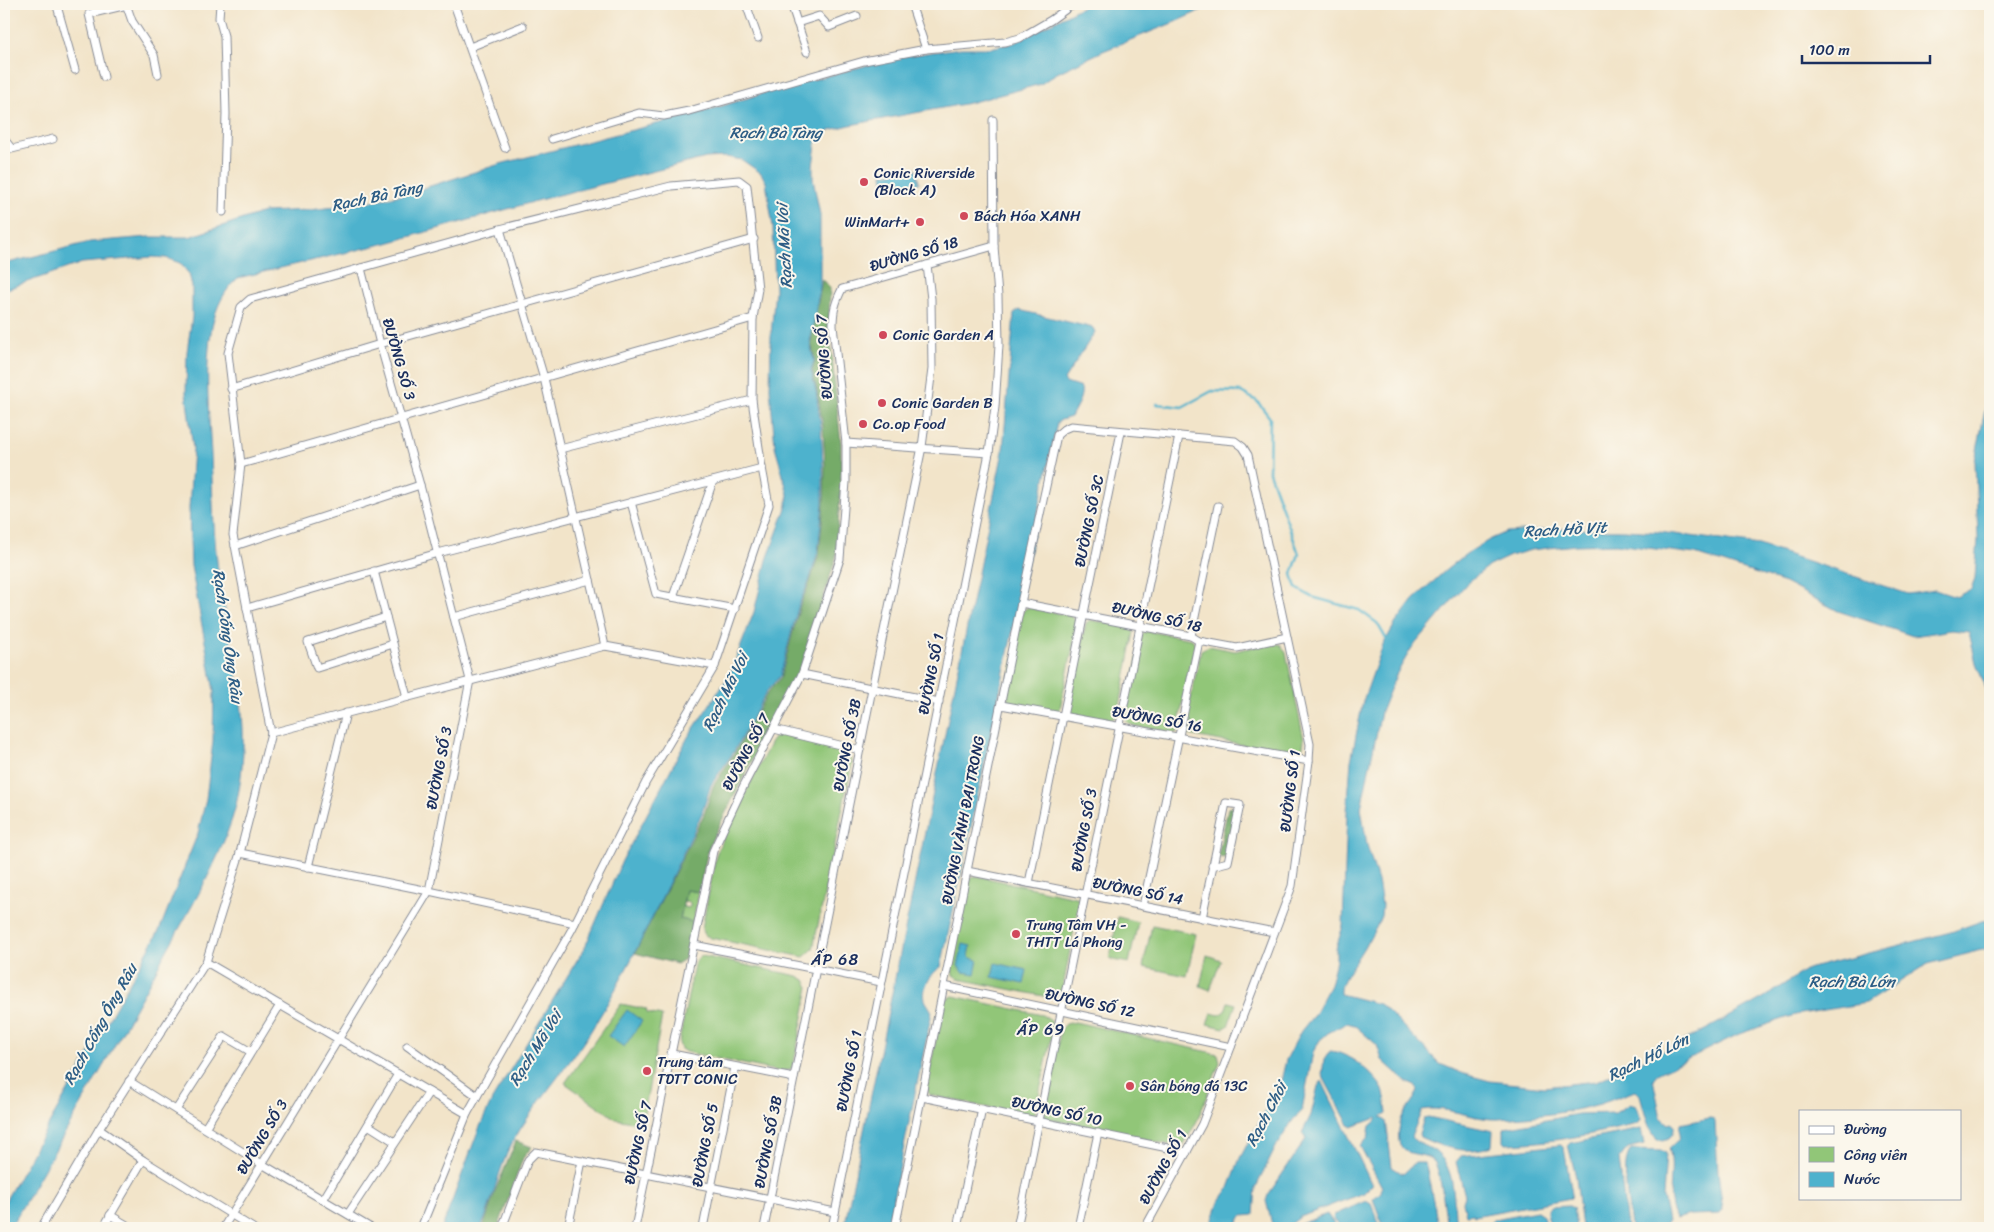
<svg xmlns="http://www.w3.org/2000/svg" width="1994" height="1232" font-family="Sriracha,sans-serif">
  <style>
    .green { fill: #91c678; stroke: #567a6b }
    .forest { fill: #74ab68; stroke: #486d63 }
    .water { fill: #4eb2cd; stroke: #347096 }
    .lines { fill: none; stroke-linecap: round; stroke-linejoin: round }
    .stream { stroke: #4eb2cd; stroke-width: 2.5 }
    .street-casing { stroke: #868a94; stroke-width: 9 }
    .street { stroke: #fff; stroke-width: 7 }
    .poi-dot { fill: #d1495b; stroke: #fbf7ec; stroke-width: 2 }
    .labels { text-anchor: middle; dominant-baseline: central; stroke-width: 4; stroke-linejoin: round; paint-order: stroke }
    .poi-label { font-size: 15px; fill: #1b2f5e; stroke: #fbf7ec; text-anchor: start }
    .street-label { font-size: 15px; fill: #1b2f5e; stroke: #fbf7ec }
    .water-label { font-size: 16px; font-style: italic; fill: #2d5d85; stroke: #fbf7ec }
    .neighbourhood-label { font-size: 16px; letter-spacing: 1px; fill: #1b2f5e; stroke: #fbf7ec }
  </style>
  <rect width="100%" height="100%" fill="#fbf7ec"/>
  <filter id="ink" filterUnits="userSpaceOnUse"><feTurbulence type="fractalNoise" baseFrequency=".02" numOctaves="2"/><feDisplacementMap in="SourceGraphic" scale="10" xChannelSelector="R" yChannelSelector="G"/><feConvolveMatrix kernelMatrix="1 2 1 2 8 2 1 2 1" color-interpolation-filters="sRGB"/></filter>
  <filter id="wash" filterUnits="userSpaceOnUse"><feTurbulence type="fractalNoise" baseFrequency=".0096" numOctaves="4" result="noise"/><feDisplacementMap in="SourceGraphic" scale="20" xChannelSelector="R" yChannelSelector="G"/><feGaussianBlur stdDeviation="1.12" result="paint"/><feColorMatrix in="noise" values="0 0 0 0 0 0 0 0 0 0 0 0 0 0 0 0 0 1.4 0 .05"/><feComposite in="paint" operator="in"/></filter>
  <g filter="url(#wash)">
    <rect width="100%" height="100%" fill="#f2e4c9"/>
    <g class="green">
      <polygon points="1030,607 1071,616 1078,623 1059,713 1015,705 1009,701 1007,697 1022,613 1025,609"/>
      <polygon points="1090,620 1128,627 1134,632 1119,711 1114,718 1107,721 1075,715 1070,712 1068,706 1086,623"/>
      <polygon points="1147,631 1192,639 1195,643 1177,732 1175,733 1134,726 1129,724 1125,719 1142,634"/>
      <polygon points="1274,643 1281,645 1286,653 1304,740 1302,751 1291,754 1189,735 1185,731 1185,726 1201,650 1209,646 1235,651"/>
      <polygon points="783,735 843,751 849,756 852,763 813,949 804,957 711,938 705,935 702,928 716,855 722,840 771,742 776,736"/>
      <polygon points="977,876 1080,898 1063,987 1057,995 1048,997 959,979 953,975 951,965 968,882 971,877"/>
      <polygon points="686,890 699,892 693,922 680,919 683,906 686,908 690,907 690,903 688,901 684,902"/>
      <polygon points="1118,917 1138,922 1129,963 1109,959"/>
      <polygon points="1152,925 1196,934 1187,976 1143,967"/>
      <polygon points="1207,955 1221,960 1210,990 1200,986"/>
      <polygon points="702,956 798,976 805,980 809,987 794,1062 791,1069 782,1072 686,1052 681,1049 679,1043 694,965 698,958"/>
      <polygon points="953,996 1042,1015 1051,1021 1053,1030 1036,1109 1035,1114 1031,1117 930,1095 926,1088 944,1000"/>
      <polygon points="1228,1002 1236,1004 1228,1026 1224,1028 1207,1024 1211,1013 1219,1015 1225,1011"/>
      <polygon points="621,1004 646,1009 647,1013 662,1016 642,1124 616,1119 565,1083"/>
      <polygon points="1075,1022 1218,1054 1220,1062 1197,1121 1184,1144 1175,1146 1046,1118 1044,1112 1061,1029 1066,1024"/>
    </g>
    <g class="forest">
      <polygon points="822,280 830,287 829,327 841,443 841,482 836,558 799,673 770,725 712,840 708,850 699,892 686,890 680,919 693,922 685,959 677,964 635,953 704,814 713,786 734,754 768,692 781,677 800,605 810,582 819,553 824,503 825,465 823,427 817,391 812,370 815,361 811,342"/>
      <polygon points="1230,807 1236,809 1226,857 1221,858 1218,855 1228,808"/>
      <polygon points="516,1141 532,1147 523,1158 498,1228 483,1228 496,1189"/>
    </g>
    <g class="water">
      <path d="M1087 4H1215L1175 22 1103 51 1055 74 1041 84 969 103 850 125 830 130 817 137 813 166V179L820 215V287L810 342 814 361 811 370 816 391 821 427 823 465V503L818 552 809 582 799 604 780 676 767 691 733 753 711 785 702 813 692 835C659 902 629 971 589 1034 565 1071 534 1104 512 1143 498 1170 493 1201 481 1228H442L478 1131 492 1100 585 947 622 861 688 737 730 674 754 612 767 560 787 505 788 494 775 446 770 389 771 335 775 290 773 227 766 182 761 173 742 160 726 157 706 158 547 198 387 243 238 278C224 290 216 308 212 326 204 366 209 414 211 454 213 495 213 536 219 577 227 626 241 678 243 728 244 758 241 791 232 819 217 866 190 909 166 952 116 1045 63 1137 10 1228H4V1203L159 931 198 833 206 799 213 741 214 691 191 566 189 508 193 449 186 393 187 352 192 317V286L189 274 180 263 166 258 152 257 82 263 4 290V264L90 242 148 237H189L264 212 310 210 360 204 405 194 500 164 703 112 767 92 898 57 961 48H990L1014 43Z"/>
      <polygon points="916,169 919,183 885,188 883,174"/>
      <path d="M1019 310 1089 327 1093 328 1095 332 1064 380 1066 383 1081 388C1083 398 1075 408 1071 417L1061 420 1057 423 941 967C931 973 920 990 926 1002 928 1005 930 1008 932 1012L887 1228H844L1003 451 1014 314Z"/>
      <path d="M1990 384V699L1976 663 1969 632 1952 630 1913 636 1838 611 1785 583 1695 554 1616 544 1575 545 1531 550 1510 556 1489 566 1467 583 1411 649 1396 675 1381 712 1361 808 1367 845 1378 881 1382 905 1381 916 1376 928 1346 976 1340 988V994L1379 1004 1388 1011 1440 1064 1464 1074 1490 1081 1544 1087 1596 1081 1632 1066 1707 1029 1763 998 1807 969 1951 932 1990 918V948L1928 964 1866 1003 1795 1015 1739 1034 1657 1074 1653 1079 1661 1118 1668 1124 1671 1123 1674 1125C1675 1136 1668 1141 1657 1140L1649 1127 1640 1095 1636 1091C1624 1094 1613 1100 1600 1104 1567 1113 1532 1117 1498 1119 1473 1120 1446 1105 1422 1110L1411 1137C1418 1145 1430 1146 1438 1154 1457 1171 1453 1205 1456 1228H1446C1446 1216 1441 1174 1435 1163 1425 1147 1391 1165 1400 1124 1402 1111 1414 1103 1418 1090L1414 1085 1406 1082 1382 1060 1377 1045 1354 1025 1347 1023 1328 1033 1320 1040 1313 1052 1302 1110 1293 1120 1277 1145 1256 1187 1254 1215 1242 1216 1234 1228H1210L1219 1202 1229 1188 1240 1158 1281 1081 1286 1060 1301 1031 1314 1015 1330 985 1336 960V948L1343 926 1347 812 1351 761 1363 701 1383 645 1395 624 1413 600 1446 570 1466 554 1489 540 1507 532 1555 529 1624 530 1659 532 1759 545 1908 594 1935 590 1956 597 1971 589 1975 578 1978 538 1975 461Z"/>
      <polygon points="963,944 971,946 969,956 971,958 978,960 975,974 963,972 958,966"/>
      <polygon points="995,963 1027,970 1024,984 992,977"/>
      <polygon points="627,1010 642,1021 624,1047 608,1036"/>
      <path d="M1330 1051C1348 1052 1376 1075 1383 1090 1386 1098 1386 1106 1387 1114L1381 1117 1386 1121 1392 1167 1403 1174 1415 1163H1424L1426 1166 1437 1220 1435 1228H1384L1373 1199 1381 1192 1382 1187 1360 1146 1368 1138 1370 1126 1378 1119 1376 1118 1351 1127 1349 1125 1322 1075 1324 1060Z"/>
      <polygon points="1322,1081 1372,1185 1364,1193 1300,1217 1286,1228 1273,1228 1266,1201 1268,1195 1306,1139 1302,1133 1311,1115 1318,1086"/>
      <path d="M1630 1104 1636 1106 1641 1119 1638 1124C1594 1134 1551 1143 1505 1144L1503 1142V1130L1505 1128 1578 1114 1615 1113Z"/>
      <path d="M1428 1117 1493 1131 1492 1146C1467 1155 1443 1148 1420 1137L1419 1134 1424 1118Z"/>
      <path d="M1710 1118 1714 1119 1715 1122 1718 1172 1723 1210 1720 1214 1690 1215 1676 1219C1664 1192 1676 1173 1669 1148L1679 1139 1680 1124Z"/>
      <polygon points="1641,1129 1644,1144 1628,1148 1619,1159 1627,1228 1582,1228 1576,1177 1568,1145 1570,1143"/>
      <polygon points="1561,1145 1564,1148 1572,1194 1571,1198 1474,1216 1473,1214 1466,1215 1463,1202 1465,1196 1456,1162 1461,1156"/>
      <path d="M1632 1150 1663 1151 1666 1153 1663 1197 1668 1221 1659 1228H1631C1630 1211 1620 1165 1630 1151Z"/>
      <polygon points="1366,1201 1371,1204 1381,1228 1341,1228 1333,1218 1334,1215"/>
      <polygon points="1569,1206 1573,1208 1576,1228 1551,1228 1547,1213 1548,1209 1551,1207"/>
      <polygon points="1537,1211 1543,1215 1546,1228 1481,1228 1488,1225 1494,1219"/>
      <polygon points="1327,1214 1337,1228 1294,1228 1303,1223"/>
    </g>
    <g class="lines">
      <polyline class="stream" points="1157,404 1182,407 1212,391 1241,392 1257,401 1270,418 1269,472 1299,554 1292,574 1296,588 1312,597 1359,610 1377,623 1388,642"/>
    </g>
  </g>
  <g filter="url(#ink)">
    <g class="lines">
      <g class="street-casing">
        <g id="street">
          <polyline points="54,4 57,6 75,70"/>
          <polyline points="94,4 96,12"/>
          <polyline points="126,4 132,21 154,55 158,74"/>
          <polyline points="220,4 219,18 224,36 226,114 223,212"/>
          <polyline points="454,4 505,148"/>
          <polyline points="746,4 758,38"/>
          <polyline points="791,4 807,52"/>
          <polyline points="911,4 926,49"/>
          <polyline points="797,23 819,16 829,27 857,16"/>
          <polyline points="470,47 523,26"/>
          <polyline points="104,77 89,14 127,5"/>
          <polyline points="4,139 12,149 53,139"/>
          <polyline points="552,139 639,113 664,116 689,111 864,61 926,49 1005,42 1020,38 1051,20 1069,7 1078,4"/>
          <polyline points="500,229 544,378 605,646"/>
          <polyline points="231,389 380,344 754,239"/>
          <polyline points="846,443 989,453"/>
          <polyline points="560,449 752,400"/>
          <polyline points="241,464 753,318"/>
          <polyline points="631,502 656,594 735,609"/>
          <polyline points="235,546 420,485"/>
          <polyline points="374,571 407,697"/>
          <polyline points="673,597 713,481"/>
          <polyline points="1021,603 1191,636 1199,641 1237,648 1287,637"/>
          <polyline points="247,608 438,553 762,468"/>
          <polyline points="386,617 308,642 317,668 393,644"/>
          <polyline points="454,617 590,580"/>
          <polyline points="1191,636 1218,506"/>
          <polyline points="802,674 939,702"/>
          <polyline points="1001,705 1309,761"/>
          <polyline points="774,729 860,750"/>
          <polyline points="271,733 605,646 715,666"/>
          <polyline points="240,853 429,891 575,923"/>
          <polyline points="308,867 346,713"/>
          <polyline points="967,871 1274,932"/>
          <polyline points="1029,883 1121,432"/>
          <polyline points="1143,906 1199,641"/>
          <polyline points="1202,918 1226,803 1240,805 1228,862 1212,866"/>
          <polyline points="694,945 881,982"/>
          <polyline points="206,962 467,1114"/>
          <polyline points="944,986 1231,1047"/>
          <polyline points="407,1046 477,1096"/>
          <polyline points="672,1054 794,1078"/>
          <polyline points="129,1081 262,1164 371,1228"/>
          <polyline points="922,1097 1187,1152"/>
          <polyline points="176,1110 224,1036 251,1052"/>
          <polyline points="368,1125 395,1142"/>
          <polyline points="205,1128 280,1005"/>
          <polyline points="99,1129 143,1160 103,1228"/>
          <polyline points="143,1160 253,1228"/>
          <polyline points="323,1200 398,1074"/>
          <polyline points="348,1214 429,1092"/>
          <polyline points="110,1215 132,1228"/>
          <polyline points="41,1228 99,1129 206,962 240,853 271,733 233,535 241,464 228,353 241,307 250,299 500,229 671,186 739,180 747,186 758,289 753,318 752,400 762,468 769,505 715,666 646,782 572,929 467,1114 421,1228"/>
          <polyline points="223,1228 429,891 470,680 420,485 380,344 361,268"/>
          <polyline points="502,1228 528,1160 536,1152 835,1212"/>
          <polyline points="568,1228 582,1161"/>
          <path d="M635 1228 713 851 744 785 802 674 840 559 846 482V443L833 326C833 311 835 303 842 289L994 246"/>
          <polyline points="703,1228 735,1067"/>
          <polyline points="764,1228 872,689 922,447 932,369 931,299 927,265"/>
          <polyline points="832,1228 989,453 995,407 999,345 998,296 994,246 993,120"/>
          <polyline points="895,1228 1021,603 1057,435 1064,429 1071,426 1235,441 1243,447 1248,455 1310,744 1309,761 1292,886 1202,1124 1145,1228"/>
          <polyline points="957,1228 982,1109"/>
          <polyline points="1017,1228 1179,436"/>
          <polyline points="1078,1228 1098,1133"/>
        </g>
      </g>
      <use href="#street" class="street"/>
    </g>
  </g>
  <g class="poi-dot">
    <circle cx="864" cy="182" r="5"/>
    <circle cx="964" cy="216" r="5"/>
    <circle cx="920" cy="222" r="5"/>
    <circle cx="883" cy="335" r="5"/>
    <circle cx="882" cy="403" r="5"/>
    <circle cx="863" cy="424" r="5"/>
    <circle cx="1016" cy="934" r="5"/>
    <circle cx="647" cy="1071" r="5"/>
    <circle cx="1130" cy="1086" r="5"/>
  </g>
  <g class="labels">
    <g class="poi-label">
      <text x="874" y="173">Conic Riverside<tspan x="874" dy="17">(Block A)</tspan></text>
      <text x="974" y="216">Bách Hóa XANH</text>
      <text x="910" y="222" text-anchor="end">WinMart+</text>
      <text x="893" y="335">Conic Garden A</text>
      <text x="892" y="403">Conic Garden B</text>
      <text x="873" y="424">Co.op Food</text>
      <text x="1026" y="925">Trung Tâm VH -<tspan x="1026" dy="17">THTT Lá Phong</tspan></text>
      <text x="657" y="1062">Trung tâm<tspan x="657" dy="17">TDTT CONIC</tspan></text>
      <text x="1140" y="1086">Sân bóng đá 13C</text>
    </g>
    <g class="street-label">
      <text transform="translate(914 254) rotate(-16)">ĐƯỜNG SỐ 18</text>
      <text transform="translate(824 357) rotate(-94)">ĐƯỜNG SỐ 7</text>
      <text transform="translate(399 359) rotate(74)">ĐƯỜNG SỐ 3</text>
      <text transform="translate(1089 521) rotate(-78)">ĐƯỜNG SỐ 3C</text>
      <text transform="translate(1157 617) rotate(13)">ĐƯỜNG SỐ 18</text>
      <text transform="translate(931 674) rotate(-79)">ĐƯỜNG SỐ 1</text>
      <text transform="translate(1157 719) rotate(10)">ĐƯỜNG SỐ 16</text>
      <text transform="translate(847 745) rotate(-79)">ĐƯỜNG SỐ 3B</text>
      <text transform="translate(746 752) rotate(-62)">ĐƯỜNG SỐ 7</text>
      <text transform="translate(439 768) rotate(-79)">ĐƯỜNG SỐ 3</text>
      <text transform="translate(1290 791) rotate(-83)">ĐƯỜNG SỐ 1</text>
      <text transform="translate(963 820) rotate(-79)">ĐƯỜNG VÀNH ĐAI TRONG</text>
      <text transform="translate(1084 830) rotate(-79)">ĐƯỜNG SỐ 3</text>
      <text transform="translate(1138 891) rotate(11)">ĐƯỜNG SỐ 14</text>
      <text transform="translate(1090 1003) rotate(12)">ĐƯỜNG SỐ 12</text>
      <text transform="translate(849 1071) rotate(-79)">ĐƯỜNG SỐ 1</text>
      <text transform="translate(1057 1111) rotate(12)">ĐƯỜNG SỐ 10</text>
      <text transform="translate(262 1137) rotate(-59)">ĐƯỜNG SỐ 3</text>
      <text transform="translate(768 1142) rotate(-79)">ĐƯỜNG SỐ 3B</text>
      <text transform="translate(638 1143) rotate(-78)">ĐƯỜNG SỐ 7</text>
      <text transform="translate(705 1145) rotate(-79)">ĐƯỜNG SỐ 5</text>
      <text transform="translate(1163 1167) rotate(-61)">ĐƯỜNG SỐ 1</text>
    </g>
    <g class="water-label">
      <text x="776" y="132">Rạch Bà Tàng</text>
      <text transform="translate(377 196) rotate(-12)">Rạch Bà Tàng</text>
      <text transform="translate(784 246) rotate(-93)">Rạch Mã Voi</text>
      <text transform="translate(1565 529) rotate(-3)">Rạch Hồ Vịt</text>
      <text transform="translate(228 636) rotate(82)">Rạch Cống Ông Râu</text>
      <text transform="translate(725 692) rotate(-64)">Rạch Mã Voi</text>
      <text x="1852" y="981">Rạch Bà Lớn</text>
      <text transform="translate(100 1024) rotate(-61)">Rạch Cống Ông Râu</text>
      <text transform="translate(535 1048) rotate(-58)">Rạch Mã Voi</text>
      <text transform="translate(1648 1057) rotate(-26)">Rạch Hố Lớn</text>
      <text transform="translate(1266 1114) rotate(-62)">Rạch Chòi</text>
    </g>
    <g class="neighbourhood-label">
      <text x="835" y="959">ẤP 68</text>
      <text x="1041" y="1029">ẤP 69</text>
    </g>
  </g>
  <rect width="1994" height="1232" fill="none" stroke="#fbf7ec" stroke-width="20"/>
  <rect x="1799" y="1110" width="162" height="90" fill="#fbf7ec" stroke="#a1a7b3"/>
  <rect x="1809" y="1126" width="25" height="8" fill="#ffffff" stroke="#a1a7b3"/>
  <text x="1844" y="1134" font-size="15" fill="#1b2f5e">Đường</text>
  <rect x="1809" y="1147" width="25" height="15" fill="#91c678" stroke="#a1a7b3"/>
  <text x="1844" y="1160" font-size="15" fill="#1b2f5e">Công viên</text>
  <rect x="1809" y="1172" width="25" height="15" fill="#4eb2cd" stroke="#a1a7b3"/>
  <text x="1844" y="1184" font-size="15" fill="#1b2f5e">Nước</text>
  <path d="M1802 55v8h128v-8" fill="none" stroke="#1b2f5e" stroke-width="2.5"/>
  <text x="1809" y="55" font-size="15" fill="#1b2f5e" stroke="#fbf7ec" stroke-width="4" paint-order="stroke">100 m</text>
</svg>
